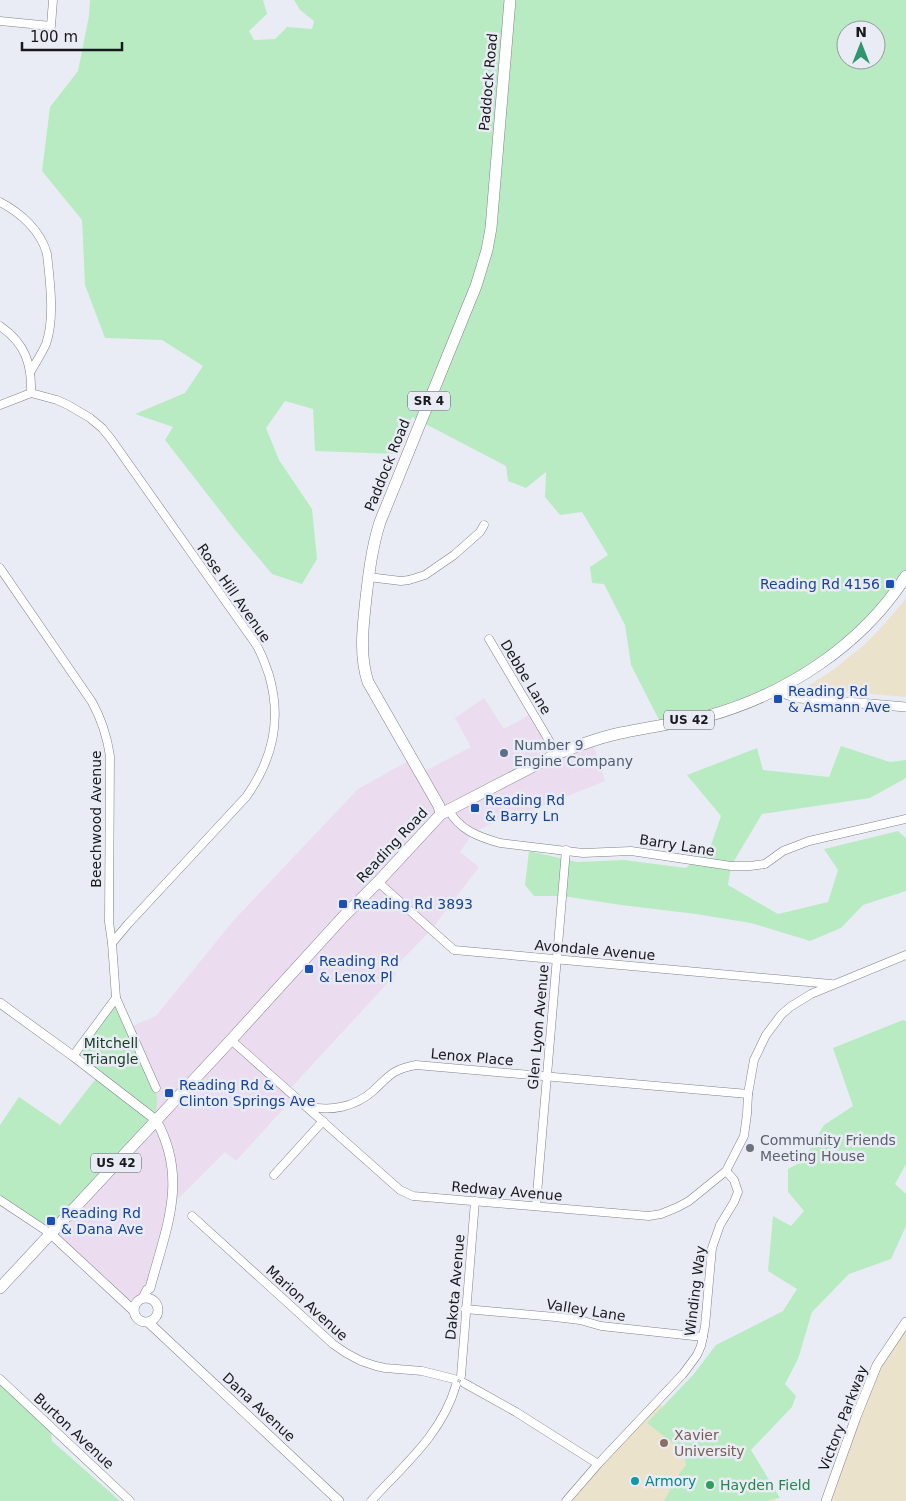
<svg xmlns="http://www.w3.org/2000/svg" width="906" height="1501" font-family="'DejaVu Sans',sans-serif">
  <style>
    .commercial { fill: #ebdcef }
    .education { fill: #ebe2cc }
    .green { fill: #b9ebc3; fill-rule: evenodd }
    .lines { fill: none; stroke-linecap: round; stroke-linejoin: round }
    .minor-casing { stroke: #7f828a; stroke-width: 9 }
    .tertiary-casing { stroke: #7f828a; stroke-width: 10 }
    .primary-casing { stroke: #7f828a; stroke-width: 12 }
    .minor { stroke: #fff; stroke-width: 8 }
    .tertiary { stroke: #fff; stroke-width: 9 }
    .primary { stroke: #fff; stroke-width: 11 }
    .transit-dot { fill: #1a4fb4; stroke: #e9ecf5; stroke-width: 2 }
    .service-dot { fill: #5c6f8a; stroke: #e9ecf5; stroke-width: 2 }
    .worship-dot { fill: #6b7280; stroke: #e9ecf5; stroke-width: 2 }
    .education-dot { fill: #8d6e63; stroke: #e9ecf5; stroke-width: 2 }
    .culture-dot { fill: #0f9aa8; stroke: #e9ecf5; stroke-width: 2 }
    .leisure-dot { fill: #2e9e5b; stroke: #e9ecf5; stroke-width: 2 }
    .labels { text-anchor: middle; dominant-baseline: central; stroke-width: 5; stroke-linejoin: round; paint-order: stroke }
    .shield { fill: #e9ecf5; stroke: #57585d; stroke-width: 1 }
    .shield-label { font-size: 12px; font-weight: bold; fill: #18191c }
    .street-label { font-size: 14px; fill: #18191c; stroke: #e9ecf5 }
    .transit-label { font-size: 14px; fill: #164399; stroke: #e9ecf5; text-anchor: start }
    .service-label { font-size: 14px; fill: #4e5e75; stroke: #e9ecf5; text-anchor: start }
    .park-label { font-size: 14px; fill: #133c20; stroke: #e9ecf5 }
    .worship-label { font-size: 14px; fill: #5b616d; stroke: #e9ecf5; text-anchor: start }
    .education-label { font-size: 14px; fill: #785e54; stroke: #e9ecf5; text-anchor: start }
    .culture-label { font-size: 14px; fill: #0d838f; stroke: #e9ecf5; text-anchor: start }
    .leisure-label { font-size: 14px; fill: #27864d; stroke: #e9ecf5; text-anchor: start }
  </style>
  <rect width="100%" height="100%" fill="#e9ecf5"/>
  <polygon class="commercial" points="484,698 504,729 533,713 557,753 592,741 605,781 538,808 521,816 517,810 473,833 460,852 479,867 431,930 392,970 396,974 289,1090 295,1096 236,1161 225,1152 172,1205 143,1298 138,1301 126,1298 51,1234 157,1099 130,1027 156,1016 234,920 358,789 412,759 421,773 471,747 455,718"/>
  <g class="education">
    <polygon points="906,599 906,697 805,688 833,670 864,645 879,630"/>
    <polygon points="906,1322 906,1501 826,1501 868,1386"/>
    <polygon points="657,1402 750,1472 777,1501 566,1501"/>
  </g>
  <g class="green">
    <path d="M90 0H263L267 14 249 31 254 40 275 39 287 27 312 29 314 21 300 10 294 0H906V576L877 613 780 688 662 726 631 665 625 625 604 584 592 583 590 567 608 555 582 512 560 515 545 497 546 472 526 488 508 481 506 466 412 417 396 454 315 451 313 409 285 401 266 428 279 460 312 509 317 559 302 584 272 574 235 530 165 440 173 427 135 414 185 393 203 366 162 340 105 338 85 285 82 220 42 171 50 107 78 71 89 16ZM846 30H876V60H846Z"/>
    <polygon points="841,746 890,762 906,760 906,778 870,798 762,814 731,866 728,885 778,914 828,902 838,870 824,849 898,831 906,838 906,891 863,905 841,928 810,941 751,923 696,914 621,905 563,896 534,896 525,885 529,851 577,862 624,860 686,868 710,848 721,816 687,775 757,748 763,770 829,777"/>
    <polygon points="116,998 156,1088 157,1099 156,1120 51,1234 0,1200 0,1125 19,1097 60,1125 98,1076 73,1056"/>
    <polygon points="903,1020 906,1021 906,1164 895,1184 906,1194 906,1226 891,1259 849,1274 812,1312 798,1359 785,1384 796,1396 792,1407 751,1450 780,1498 768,1500 769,1501 664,1501 678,1475 686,1465 683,1451 647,1423 693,1375 716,1345 783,1311 797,1289 768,1271 773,1216 791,1226 804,1211 788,1192 788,1169 803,1161 824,1125 853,1106 833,1048"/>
    <polygon points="0,1379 50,1426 52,1441 120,1501 0,1501"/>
  </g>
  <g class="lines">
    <g class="minor-casing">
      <g id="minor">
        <polyline points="0,21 51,26 53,0"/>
        <path d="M0 202C21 213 41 231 47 254 50 281 55 318 46 344 42 353 36 362 31 371"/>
        <path d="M0 326C25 343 32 364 31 393"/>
        <path d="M0 405 31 393 57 400 68 405 90 418 102 428 111 439 255 643C262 653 265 664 269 675 282 720 273 759 246 797L128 924 112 943"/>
        <path d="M0 568 92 702C102 720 107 736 110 756L109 922 112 943 116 998 73 1056"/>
        <polyline points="368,577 401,581 409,580 425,575 454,555 480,532 484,525"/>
        <polyline points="489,639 557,754"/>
        <path d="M449 810C459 830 479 837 500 843L583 853 631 851 731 866H750L765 864 783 851 809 841 906 819"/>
        <polyline points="378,882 454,950 831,984"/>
        <polyline points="116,998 156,1088"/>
        <polyline points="231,1040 400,1190 413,1196 649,1216 661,1214 678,1207 689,1201 726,1171 744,1136 747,1114 748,1094 754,1060 766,1035 781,1015 790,1007 811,994 906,955"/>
        <path d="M307 1106C330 1112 355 1107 373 1091 389 1076 393 1069 416 1065L748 1094"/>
        <polyline points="274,1175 323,1121"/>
        <polyline points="0,1200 51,1234"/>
        <polyline points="536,1206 566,850"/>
        <polyline points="192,1216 333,1344 346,1353 361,1361 376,1366 385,1368 422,1371 454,1379"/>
        <polyline points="465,1309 555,1317 580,1320 601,1326 703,1337"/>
        <polyline points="461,1376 475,1201"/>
        <polyline points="0,1379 130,1501"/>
        <polyline points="464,1383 516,1412 598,1464"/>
        <path d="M371 1501C404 1465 442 1434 456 1385"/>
        <polyline points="566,1501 598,1464 683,1374 697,1355 701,1346 705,1326 712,1248 720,1225 734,1202 738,1192 734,1180 726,1171"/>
      </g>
    </g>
    <g class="tertiary-casing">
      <g id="tertiary">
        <polyline points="780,688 788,695 799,698 906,707"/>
        <path d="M0 1003 73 1056 156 1120C189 1179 166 1228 150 1288L147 1290 143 1298"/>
        <polyline points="51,1234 134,1311"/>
        <circle cx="146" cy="1310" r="12"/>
        <polyline points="148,1322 339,1501"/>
        <polyline points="826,1501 856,1417 877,1365 906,1322"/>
      </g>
    </g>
    <g class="primary-casing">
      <g id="primary">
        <path d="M441 814 439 806 368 682C359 655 363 626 366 598 369 572 372 547 380 522L476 286 487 250 491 228 510 0"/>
        <path d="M0 1288 231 1040 343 917 378 882 441 814 557 754C579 745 602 736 626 732 653 726 681 723 708 716 787 694 862 645 906 576"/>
      </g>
    </g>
    <use href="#minor" class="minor"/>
    <use href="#tertiary" class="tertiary"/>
    <use href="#primary" class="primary"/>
  </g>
  <g class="transit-dot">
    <rect x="885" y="579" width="10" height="10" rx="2.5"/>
    <rect x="773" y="694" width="10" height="10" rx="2.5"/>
    <rect x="470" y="803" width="10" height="10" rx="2.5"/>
    <rect x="338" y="899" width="10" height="10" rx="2.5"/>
    <rect x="304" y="964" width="10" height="10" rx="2.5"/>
    <rect x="164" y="1088" width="10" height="10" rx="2.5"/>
    <rect x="46" y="1216" width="10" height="10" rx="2.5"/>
  </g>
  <circle class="service-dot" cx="504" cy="753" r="5"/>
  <circle class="worship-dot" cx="750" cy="1148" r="5"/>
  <circle class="education-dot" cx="664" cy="1443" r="5"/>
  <circle class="culture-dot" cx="635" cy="1481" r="5"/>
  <circle class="leisure-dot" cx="710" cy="1485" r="5"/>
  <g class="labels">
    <g class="shield">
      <rect x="408" y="391.5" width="42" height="19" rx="4"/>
      <rect x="664" y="710.5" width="50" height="19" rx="4"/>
      <rect x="91" y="1153.5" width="50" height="19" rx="4"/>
    </g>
    <g class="shield-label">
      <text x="429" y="401">SR 4</text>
      <text x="689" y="720">US 42</text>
      <text x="116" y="1163">US 42</text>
    </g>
    <g class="street-label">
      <text transform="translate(488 82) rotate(-85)">Paddock Road</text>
      <text transform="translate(387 465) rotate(-68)">Paddock Road</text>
      <text transform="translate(234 593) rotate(55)">Rose Hill Avenue</text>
      <text transform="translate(526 677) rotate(59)">Debbe Lane</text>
      <text transform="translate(96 819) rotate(-90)">Beechwood Avenue</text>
      <text transform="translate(392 845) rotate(-47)">Reading Road</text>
      <text transform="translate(677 845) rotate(9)">Barry Lane</text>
      <text transform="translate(595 950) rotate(5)">Avondale Avenue</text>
      <text transform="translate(538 1027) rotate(-85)">Glen Lyon Avenue</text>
      <text transform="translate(472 1057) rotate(5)">Lenox Place</text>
      <text transform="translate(507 1191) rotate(5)">Redway Avenue</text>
      <text transform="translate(455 1287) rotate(-85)">Dakota Avenue</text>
      <text transform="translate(695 1291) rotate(-83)">Winding Way</text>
      <text transform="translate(307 1303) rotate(42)">Marion Avenue</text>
      <text transform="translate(586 1310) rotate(9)">Valley Lane</text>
      <text transform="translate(259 1407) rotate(43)">Dana Avenue</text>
      <text transform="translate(843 1418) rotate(-69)">Victory Parkway</text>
      <text transform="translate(74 1431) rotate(43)">Burton Avenue</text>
    </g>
    <g class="transit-label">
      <text x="880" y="584" text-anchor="end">Reading Rd 4156</text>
      <text x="788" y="691">Reading Rd<tspan x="788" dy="16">&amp; Asmann Ave</tspan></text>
      <text x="485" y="800">Reading Rd<tspan x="485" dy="16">&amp; Barry Ln</tspan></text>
      <text x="353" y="904">Reading Rd 3893</text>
      <text x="319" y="961">Reading Rd<tspan x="319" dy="16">&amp; Lenox Pl</tspan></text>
      <text x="179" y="1085">Reading Rd &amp;<tspan x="179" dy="16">Clinton Springs Ave</tspan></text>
      <text x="61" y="1213">Reading Rd<tspan x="61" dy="16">&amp; Dana Ave</tspan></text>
    </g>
    <g class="service-label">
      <text x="514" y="745">Number 9<tspan x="514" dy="16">Engine Company</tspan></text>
    </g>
    <g class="park-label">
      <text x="111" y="1043">Mitchell<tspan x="111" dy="16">Triangle</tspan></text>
    </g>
    <g class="worship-label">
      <text x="760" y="1140">Community Friends<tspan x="760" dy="16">Meeting House</tspan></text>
    </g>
    <g class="education-label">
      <text x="674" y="1435">Xavier<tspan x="674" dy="16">University</tspan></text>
    </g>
    <g class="culture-label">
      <text x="645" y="1481">Armory</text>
    </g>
    <g class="leisure-label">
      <text x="720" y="1485">Hayden Field</text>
    </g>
  </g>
  <g transform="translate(861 45)"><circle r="24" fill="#e9ecf5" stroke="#95989e"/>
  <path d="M0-4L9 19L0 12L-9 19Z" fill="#30946f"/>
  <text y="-8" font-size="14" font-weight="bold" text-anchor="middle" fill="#18191c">N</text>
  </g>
  <path d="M22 42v8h100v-8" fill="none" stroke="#18191c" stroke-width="2.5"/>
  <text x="30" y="42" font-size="15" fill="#18191c" stroke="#e9ecf5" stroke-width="4" paint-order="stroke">100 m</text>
</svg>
